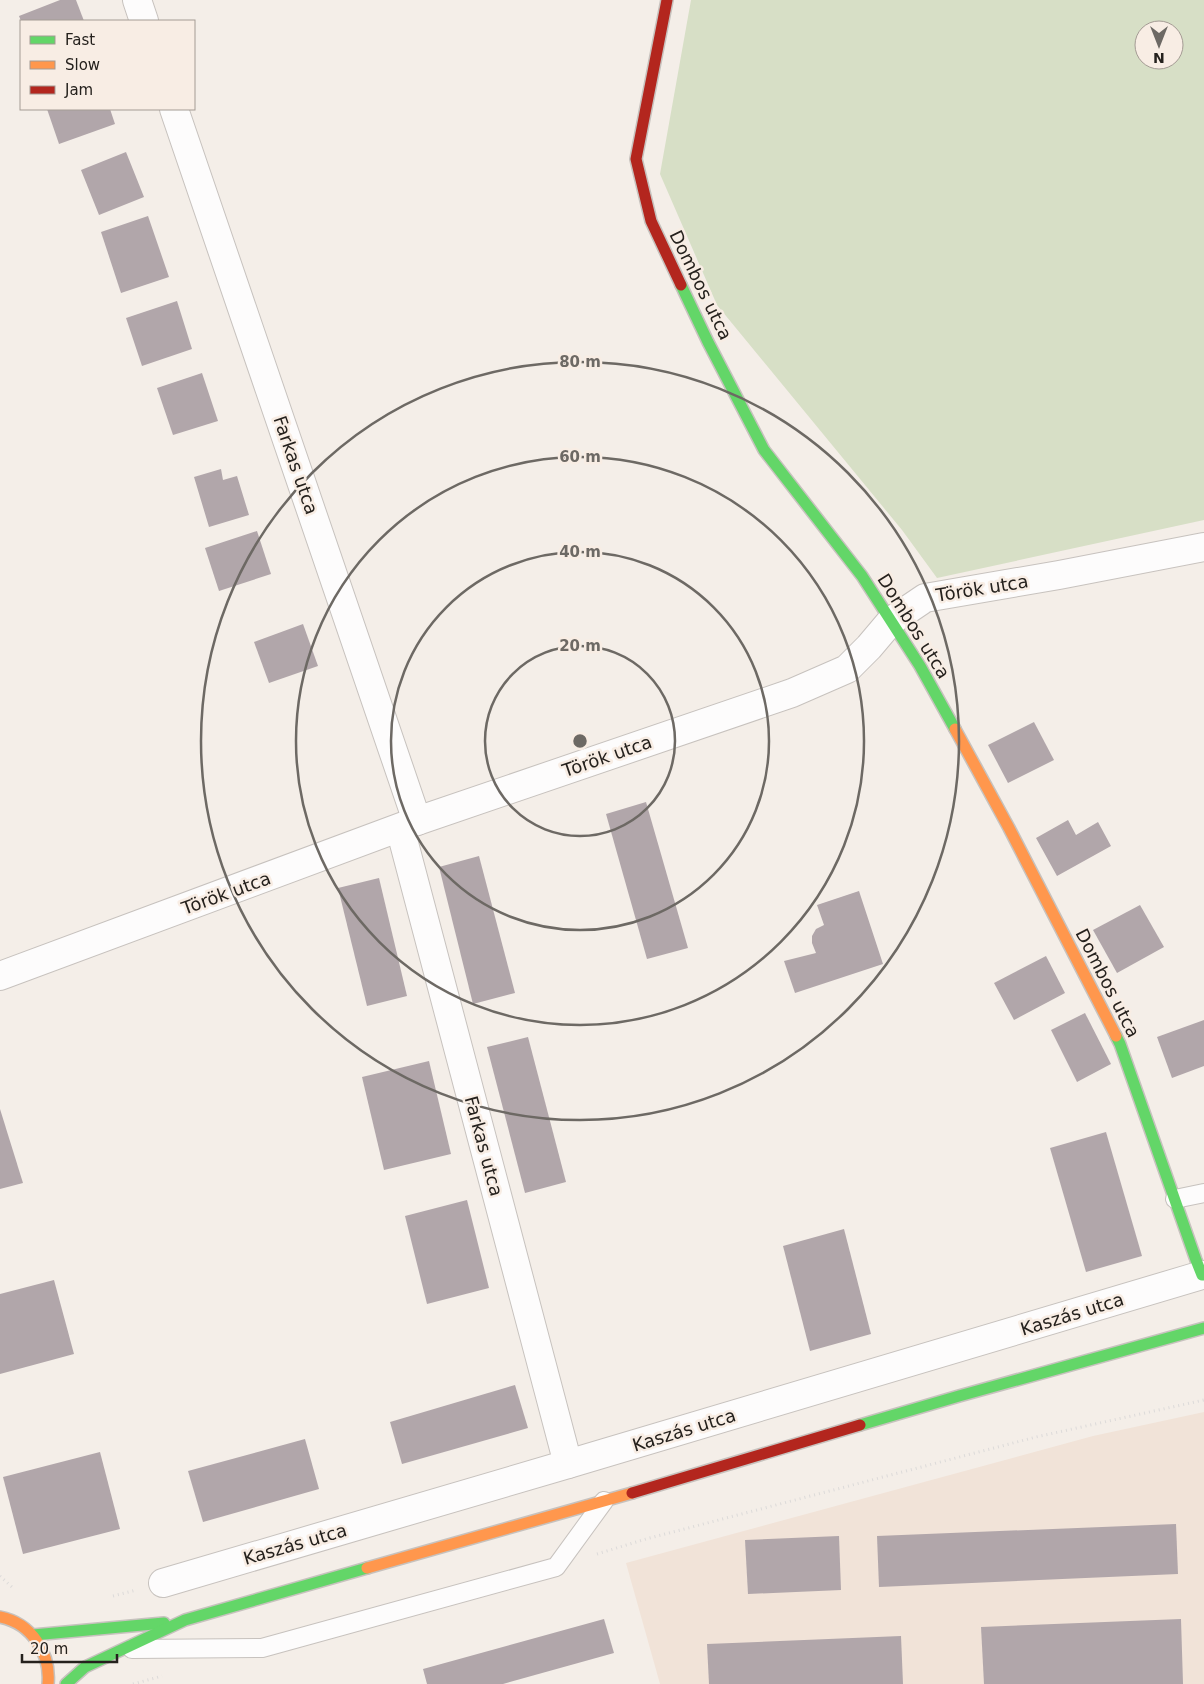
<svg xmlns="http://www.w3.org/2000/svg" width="1204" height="1684" font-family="'DejaVu Sans',sans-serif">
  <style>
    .commercial { fill: #f1e3d8 }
    .green { fill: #d7dfc6; fill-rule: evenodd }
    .building { fill: #b1a6aa }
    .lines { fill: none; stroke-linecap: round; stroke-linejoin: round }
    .lane-casing { stroke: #c7c2be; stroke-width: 20 }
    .street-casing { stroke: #c7c2be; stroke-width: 30 }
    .fast-casing { stroke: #c7c2be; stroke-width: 14 }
    .slow-casing { stroke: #c7c2be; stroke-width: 14 }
    .jam-casing { stroke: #c7c2be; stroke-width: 14 }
    .path { stroke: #dcdad9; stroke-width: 3; stroke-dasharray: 1 4; stroke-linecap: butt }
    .lane { stroke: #fdfcfc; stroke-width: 18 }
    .street { stroke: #fdfcfc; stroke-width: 28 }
    .fast { stroke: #63d668; stroke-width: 11 }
    .slow { stroke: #ff974d; stroke-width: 11 }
    .jam { stroke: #b3261e; stroke-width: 11 }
    .ring { fill: none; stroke: #6d6964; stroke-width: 2.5 }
    .labels { text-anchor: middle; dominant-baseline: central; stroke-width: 5; stroke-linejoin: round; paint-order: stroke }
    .street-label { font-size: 18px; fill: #25211d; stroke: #f8ede4 }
    .centre { fill: #6d6964; stroke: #f8ede4; stroke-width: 2.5 }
    .ring-label { font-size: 15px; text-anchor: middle; font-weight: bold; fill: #6d6964; stroke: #f8ede4; stroke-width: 5; stroke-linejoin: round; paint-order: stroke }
  </style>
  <rect width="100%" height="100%" fill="#f4eee8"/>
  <polygon class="commercial" points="1204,1412 1204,1684 660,1684 626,1563 1093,1436"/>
  <path class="green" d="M691 0H1204V520L937 578 902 530 717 305 660 174ZM1144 30H1174V60H1144Z"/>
  <g class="building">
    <polygon points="60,0 76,0 84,21 21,21 19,16"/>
    <polygon points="47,109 110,109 115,124 59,144"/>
    <polygon points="126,152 144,197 99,215 81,170"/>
    <polygon points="148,216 169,277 121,293 101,232"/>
    <polygon points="177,301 192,349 142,366 126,318"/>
    <polygon points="202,373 218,421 173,435 157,388"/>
    <polygon points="221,469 223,480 237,476 249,515 209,527 194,477"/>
    <polygon points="257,531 271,574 219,591 205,548"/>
    <polygon points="303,624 318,666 269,683 254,642"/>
    <polygon points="1034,722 1054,760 1008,783 988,745"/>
    <polygon points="646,802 688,948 647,959 606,814"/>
    <polygon points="1068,820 1076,835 1098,822 1111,846 1057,876 1036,838"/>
    <polygon points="479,856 515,993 473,1004 439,867"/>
    <polygon points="379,878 407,996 367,1006 338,888"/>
    <polygon points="859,891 883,964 795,993 784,961 816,953 812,943 812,936 816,929 824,925 817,905"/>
    <polygon points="1140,905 1164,947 1117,973 1093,930"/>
    <polygon points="1046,956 1065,993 1014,1020 994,983"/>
    <polygon points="1085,1013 1111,1064 1077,1082 1051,1030"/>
    <polygon points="1204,1020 1204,1066 1172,1078 1157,1037"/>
    <polygon points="528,1037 566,1182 525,1193 487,1047"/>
    <polygon points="429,1061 451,1154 384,1170 362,1077"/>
    <polygon points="0,1109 23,1183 0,1189"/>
    <polygon points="1106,1132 1142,1256 1086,1272 1050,1148"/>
    <polygon points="467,1200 489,1288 427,1304 405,1216"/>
    <polygon points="844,1229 871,1334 810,1351 783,1246"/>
    <polygon points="54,1280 74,1354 0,1374 0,1294"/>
    <polygon points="515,1385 528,1428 402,1464 390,1422"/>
    <polygon points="305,1439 319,1489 203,1522 188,1471"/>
    <polygon points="100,1452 120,1529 23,1554 3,1477"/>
    <polygon points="1176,1524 1178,1574 879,1587 877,1536"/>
    <polygon points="839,1536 841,1590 748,1594 745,1540"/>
    <polygon points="604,1619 614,1653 503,1684 427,1684 423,1669"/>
    <polygon points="1181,1619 1183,1684 984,1684 981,1627"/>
    <polygon points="901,1636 903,1684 709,1684 707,1644"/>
  </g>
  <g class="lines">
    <g class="lane-casing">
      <g id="lane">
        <polyline points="1175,1199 1204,1193"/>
        <polyline points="132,1649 262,1648 556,1567 604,1501"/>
      </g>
    </g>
    <g class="street-casing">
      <g id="street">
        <polyline points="137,0 144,21"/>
        <polyline points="174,109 417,821"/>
        <polyline points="400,828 568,1464"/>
        <polyline points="0,976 417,821 792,693 847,669 869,647 891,621 925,598 1059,575 1204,547"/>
        <polyline points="163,1583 568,1464 1202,1275"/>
      </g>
    </g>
    <g class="fast-casing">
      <g id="fast">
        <polyline points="681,285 708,342 764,450 862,576 920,666 955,729"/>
        <polyline points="1116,1036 1120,1044 1196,1260 1202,1275 1204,1275"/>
        <polyline points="860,1425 959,1396 1204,1328"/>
        <polyline points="33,1635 164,1623"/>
        <polyline points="66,1684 85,1667 185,1620 367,1568"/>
      </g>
    </g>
    <g class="slow-casing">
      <g id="slow">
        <polyline points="955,729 1009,828 1116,1036"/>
        <polyline points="367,1568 632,1493"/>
        <path d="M0 1617C31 1623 51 1653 48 1684"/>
      </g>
    </g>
    <g class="jam-casing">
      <g id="jam">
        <polyline points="667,0 636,159 651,221 681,285"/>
        <polyline points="632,1493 860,1425"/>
      </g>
    </g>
    <g class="path">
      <polyline points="597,1554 646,1539 1036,1437 1204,1400"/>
      <polyline points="0,1576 13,1588"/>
      <polyline points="113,1596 136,1590"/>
      <polyline points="133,1684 162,1676"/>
    </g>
    <use href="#lane" class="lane"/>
    <use href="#street" class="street"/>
    <use href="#fast" class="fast"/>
    <use href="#slow" class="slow"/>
    <use href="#jam" class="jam"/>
  </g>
  <g class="ring">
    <circle cx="580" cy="741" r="95"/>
    <circle cx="580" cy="741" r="189"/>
    <circle cx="580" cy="741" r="284"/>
    <circle cx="580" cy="741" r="379"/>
  </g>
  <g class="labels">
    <g class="street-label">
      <text transform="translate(701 285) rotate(64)">Dombos utca</text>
      <text transform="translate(296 465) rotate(71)">Farkas utca</text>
      <text transform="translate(982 588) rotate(-9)">Török utca</text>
      <text transform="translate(914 626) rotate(58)">Dombos utca</text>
      <text transform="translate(607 756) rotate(-19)">Török utca</text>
      <text transform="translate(226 893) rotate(-20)">Török utca</text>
      <text transform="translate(1108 983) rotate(63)">Dombos utca</text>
      <text transform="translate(484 1146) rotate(75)">Farkas utca</text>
      <text transform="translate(1072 1314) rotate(-17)">Kaszás utca</text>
      <text transform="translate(684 1430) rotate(-17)">Kaszás utca</text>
      <text transform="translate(295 1544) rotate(-16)">Kaszás utca</text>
    </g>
  </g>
  <circle cx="580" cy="741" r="8" class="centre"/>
  <g class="ring-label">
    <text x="580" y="367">80 m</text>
    <text x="580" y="462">60 m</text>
    <text x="580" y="557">40 m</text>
    <text x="580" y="651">20 m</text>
  </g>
  <rect x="20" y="20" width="175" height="90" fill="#f8ede4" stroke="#a49b94"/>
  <rect x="30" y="36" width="25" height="8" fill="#63d668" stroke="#a49b94"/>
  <text x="65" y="45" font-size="15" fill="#25211d">Fast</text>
  <rect x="30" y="61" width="25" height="8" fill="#ff974d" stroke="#a49b94"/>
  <text x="65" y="70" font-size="15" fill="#25211d">Slow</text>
  <rect x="30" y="86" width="25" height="8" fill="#b3261e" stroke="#a49b94"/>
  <text x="65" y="95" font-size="15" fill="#25211d">Jam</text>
  <g transform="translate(1159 45) rotate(180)"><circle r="24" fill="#f8ede4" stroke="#a49b94"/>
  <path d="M0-4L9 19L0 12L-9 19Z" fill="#6d6964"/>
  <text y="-8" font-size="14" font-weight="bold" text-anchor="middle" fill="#25211d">N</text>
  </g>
  <path d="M22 1654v8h95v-8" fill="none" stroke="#25211d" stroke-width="2.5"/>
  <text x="30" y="1654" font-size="15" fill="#25211d" stroke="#f8ede4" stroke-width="4" paint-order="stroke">20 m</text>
</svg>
